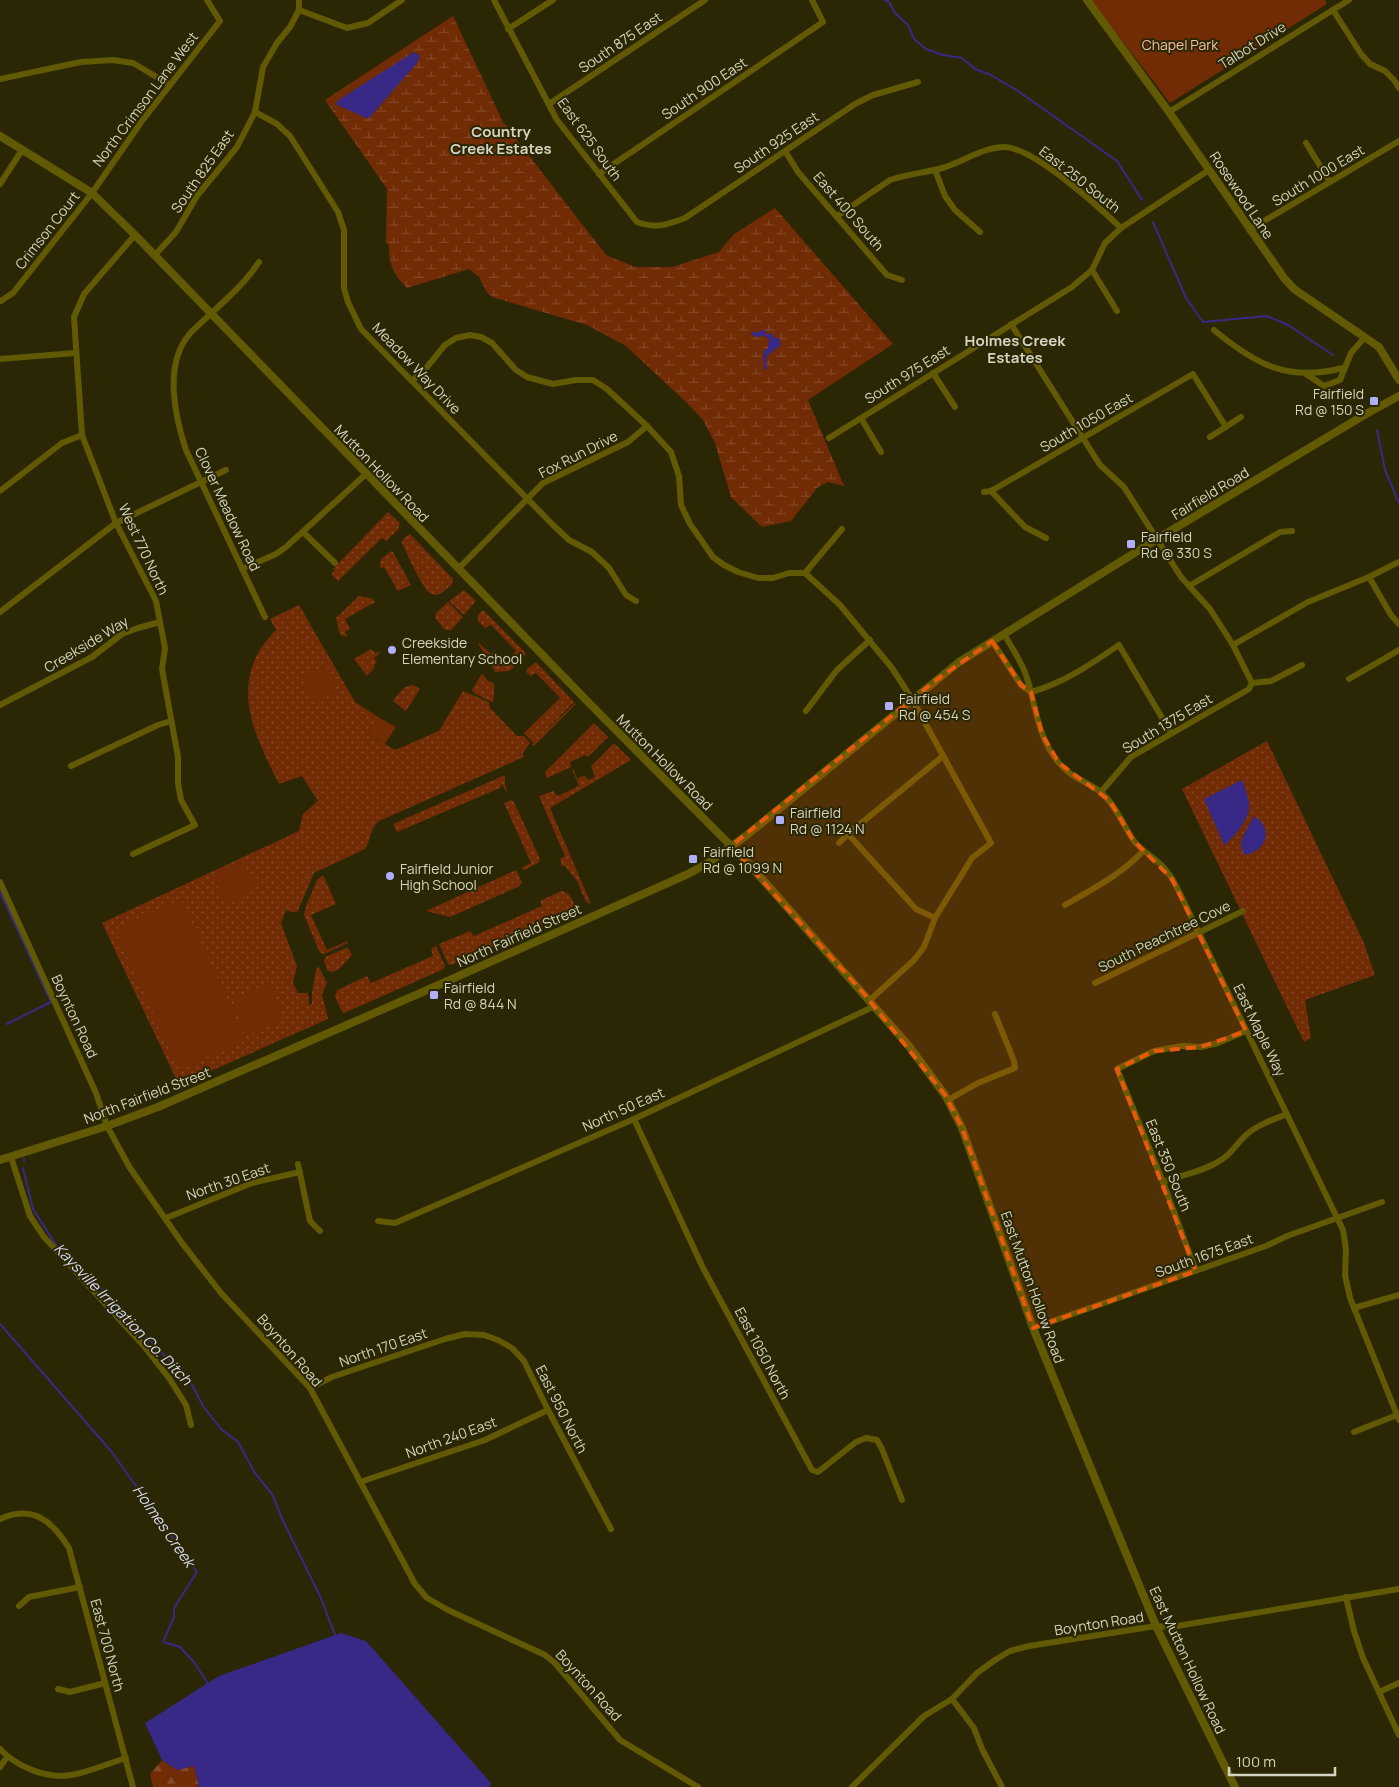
<svg xmlns="http://www.w3.org/2000/svg" width="1399" height="1787" font-family="Manrope,sans-serif">
  <style>
    .grass { fill: url(#grass-dots) }
    .forest { fill: url(#forest-firs) }
    .wetland { fill: url(#wetland-marsh) }
    .park { fill: #712b05 }
    .water { fill: #382987 }
    .lines { fill: none; stroke-linecap: round; stroke-linejoin: round }
    .stream { stroke: #382987; stroke-width: 2 }
    .minor { stroke: #615904; stroke-width: 6 }
    .tertiary { stroke: #615904; stroke-width: 8 }
    .marked { fill: #e8590c; fill-opacity: 0.2; stroke: #e8590c; stroke-width: 4; stroke-dasharray: 10 6; stroke-linejoin: round }
    .poi-dot { fill: #aeaefb; stroke: #2b2704; stroke-width: 2 }
    .labels { text-anchor: middle; dominant-baseline: central; stroke-width: 4; stroke-linejoin: round; paint-order: stroke }
    .street-label { font-size: 14px; fill: #d5d4c1; stroke: #2b2704 }
    .park-label { font-size: 14px; fill: #f6bea7; stroke: #2b2704 }
    .poi-label { font-size: 14px; fill: #d5d4c1; stroke: #2b2704; text-anchor: start }
    .neighbourhood-label { font-size: 15px; font-weight: bold; fill: #d5d4c1; stroke: #2b2704 }
    .water-label { font-size: 15px; font-style: italic; fill: #d8daf4; stroke: #2b2704 }
  </style>
  <defs>
    <pattern id="grass-dots" width="8" height="8" patternUnits="userSpaceOnUse" patternTransform="scale(1.25)"><rect width="8" height="8" fill="#712b05"/><path d="M2 2h.1M6 6h.1" fill="none" stroke="#844928" stroke-width="1.8" stroke-linecap="round"/></pattern>
    <pattern id="forest-firs" width="22" height="20" patternUnits="userSpaceOnUse" patternTransform="scale(1.25)"><rect width="22" height="20" fill="#712b05"/><path d="M5 1l3.5 6h-7zM16 11l3.5 6h-7z" fill="#844928"/></pattern>
    <pattern id="wetland-marsh" width="20" height="14" patternUnits="userSpaceOnUse" patternTransform="scale(1.25)"><rect width="20" height="14" fill="#712b05"/><path d="M1 5h8M5 5V1M11 12h8M15 12V8" fill="none" stroke="#844928"/></pattern>
  </defs>
  <rect width="100%" height="100%" fill="#2b2704"/>
  <g class="grass">
    <polygon points="388,512 400,523 398,530 386,541 382,538 338,581 331,574 335,571 333,569"/>
    <path d="M410 534 453 579C453 585 449 587 444 591 440 595 435 596 430 593 423 589 406 552 402 543L403 539Z"/>
    <path d="M391 551 393 552 411 585 398 591 384 567 381 568C377 560 385 556 391 551Z"/>
    <polygon points="464,590 476,601 464,615 449,601"/>
    <polygon points="359,596 373,599 375,602 345,619 350,629 345,632 348,637 340,635 336,618"/>
    <polygon points="448,602 463,617 451,630 445,630 435,618 436,613"/>
    <path d="M299 605 355 702 378 717 368 734 395 750 439 731 463 691 489 702 490 708 517 736H524L530 743 522 754 524 756 522 758 379 821C370 828 371 840 365 849L314 873 297 913 286 910 281 923 297 966 293 983 298 993H308L309 1004H312V993L316 969 319 967 327 983 322 994 328 1019 179 1085 102 923 299 831 303 814 318 801 302 776 279 784C252 731 227 679 276 630L270 619Z"/>
    <polygon points="483,610 525,652 526,654 519,662 512,655 516,651 491,625 485,628 478,621 478,615"/>
    <polygon points="479,643 491,654 493,653 504,664 508,659 514,667 509,671 495,672 487,657 478,644"/>
    <polygon points="371,649 375,653 381,652 374,658 377,662 374,665 375,667 367,676 354,659"/>
    <polygon points="536,662 574,702 536,740 575,703 576,704 534,746 532,744 534,743 524,733 560,698 536,673 531,676 526,672 527,669"/>
    <polygon points="483,674 487,680 494,684 494,700 492,702 474,693 472,690 481,675"/>
    <polygon points="413,685 420,689 406,711 393,701 393,700 405,687"/>
    <polygon points="594,723 608,737 588,757 585,755 570,762 571,767 547,778 545,772"/>
    <polygon points="1267,741 1364,943 1375,975 1305,1000 1311,1038 1304,1042 1182,789"/>
    <polygon points="614,743 631,760 550,808 591,904 586,902 577,881 565,866 562,866 560,859 565,856 539,796 553,791 558,796 579,786 572,769 574,770 577,779 584,775 588,780 595,777 591,766"/>
    <polygon points="505,775 505,784 508,795 502,784 500,788 397,832 393,824"/>
    <polygon points="511,800 514,802 540,859 538,863 524,870 521,868 531,863 504,803"/>
    <polygon points="516,870 522,882 520,886 450,917 426,911"/>
    <polygon points="323,875 336,904 311,915 327,950 348,941 348,943 324,954 320,953 304,915 306,906 317,880"/>
    <path d="M561 891C570 892 575 902 575 910L573 912 451 965 448 964 439 944 470 931 474 936 542 906 540 901Z"/>
    <polygon points="436,946 445,966 444,969 344,1013 341,1010 335,997 337,990 367,976 371,983 433,956 431,949"/>
    <polygon points="346,948 348,948 352,955 338,970 332,972 328,971 324,961 325,957"/>
  </g>
  <polygon class="forest" points="162,1760 177,1770 194,1765 199,1787 153,1787 150,1774"/>
  <path class="wetland" d="M453 16 503 122 606 255 635 267H672L719 252 733 235 775 208 893 344 808 400 844 486 828 482 818 487 791 521 762 527 731 497 715 443 703 420 687 403 626 346 587 325 492 297 486 291 479 277 469 269 407 288C392 272 390 267 389 245L386 243 387 189 325 100Z"/>
  <g class="park">
    <polygon points="1091,0 1325,0 1327,4 1170,103"/>
    <polygon points="326,665 336,685 335,692 315,703 301,678"/>
    <polygon points="378,717 396,727 385,744 368,734"/>
    <polygon points="242,860 257,890 227,905 214,880 217,873"/>
    <polygon points="181,899 246,1040 179,1070 115,930"/>
    <polygon points="270,983 282,1013 278,1022 247,1035 232,998"/>
  </g>
  <g class="water">
    <polygon points="414,52 420,56 417,63 369,118 366,118 335,104 340,99"/>
    <polygon points="763,330 765,330 767,335 772,333 774,338 779,338 781,345 767,356 766,360 767,369 764,369 763,355 765,349 768,349 768,343 770,340 765,336 756,337 752,335 751,332 759,332"/>
    <path d="M1242 780C1245 789 1250 800 1249 810 1247 821 1233 839 1224 845L1204 799Z"/>
    <path d="M1254 816C1274 828 1267 851 1245 855 1234 842 1249 828 1254 816Z"/>
    <polygon points="341,1633 366,1641 491,1783 489,1787 199,1787 194,1766 177,1770 162,1760 145,1723 219,1676"/>
  </g>
  <g class="lines">
    <g class="stream">
      <polyline points="885,0 889,2 895,13 908,25 914,39 926,49 943,55 962,58 975,69 989,74 1018,91 1117,161 1142,200"/>
      <polyline points="1153,222 1186,298 1203,322 1267,316 1288,325 1333,355"/>
      <polyline points="1377,430 1385,470 1399,503"/>
      <polyline points="0,892 51,1002 7,1024"/>
      <polyline points="24,1161 24,1159"/>
      <polyline points="23,1168 33,1209 58,1248 106,1293 159,1350 189,1379 203,1406 221,1429 238,1442 255,1473 272,1494 283,1521 321,1598 335,1635"/>
      <polyline points="0,1324 111,1451 197,1572 174,1608 174,1617 163,1642 180,1647 194,1662 208,1684"/>
    </g>
    <g class="minor">
      <polyline points="299,0 299,10"/>
      <path d="M494 0 557 120 637 222C656 229 666 225 685 218L855 104 873 95 918 82"/>
      <polyline points="299,10 347,28 368,23 402,0"/>
      <polyline points="1333,10 1361,54 1370,64 1385,71 1394,80 1399,88"/>
      <polyline points="508,29 553,0"/>
      <polyline points="0,79 81,62 113,60 133,63 170,85"/>
      <polyline points="549,104 705,0"/>
      <polyline points="255,112 277,124 290,136 338,212 344,230 344,288 348,302 361,329 553,525 569,540 592,552 609,568 626,595 636,601"/>
      <polyline points="1169,112 1349,0"/>
      <polyline points="1306,143 1330,182"/>
      <polyline points="785,151 798,172 887,275 902,280"/>
      <polyline points="935,170 945,196 955,210 980,232"/>
      <polyline points="599,174 823,22 812,0"/>
      <polyline points="0,184 22,150"/>
      <path d="M837 216 890 180C907 174 925 173 942 168 963 162 981 148 1003 147 1032 146 1099 207 1121 228"/>
      <polyline points="1249,230 1399,141"/>
      <polyline points="155,255 176,232 197,196 237,147 255,112 263,67 277,43 290,27 299,10"/>
      <path d="M259 262C245 284 223 302 204 320 199 325 192 330 188 336 164 366 175 417 186 450L265 617"/>
      <polyline points="1092,270 1117,311"/>
      <polyline points="1,301 13,293 92,193 142,121 220,21 207,0"/>
      <polyline points="1011,324 1100,465 1124,487 1181,577 1210,609 1233,645 1252,683"/>
      <path d="M1214 330C1256 365 1288 382 1343 368"/>
      <polyline points="0,359 75,353"/>
      <polyline points="933,373 955,407"/>
      <polyline points="1306,374 1324,386 1340,380 1351,353 1365,337"/>
      <polyline points="412,381 427,367 445,345 456,338 470,335 481,337 492,343 516,370 527,377 553,384 576,380 593,380 607,389 647,426 671,452 679,476 681,505 690,524 713,557 724,565 738,572 758,578 773,578 789,573 805,573 840,605 892,668 912,699 991,843 972,858 935,918 924,947 914,960 870,1000"/>
      <polyline points="861,418 881,452"/>
      <polyline points="1210,437 1241,417"/>
      <polyline points="829,438 1072,287 1092,270 1105,243 1121,228 1209,170"/>
      <polyline points="0,491 62,443 82,435"/>
      <polyline points="991,491 1025,527 1046,538"/>
      <polyline points="984,492 991,491 1193,374 1226,427"/>
      <polyline points="303,532 335,563"/>
      <polyline points="242,569 276,554 286,547 366,474"/>
      <polyline points="458,569 543,483 628,442 647,426"/>
      <polyline points="805,573 842,529"/>
      <polyline points="1369,577 1391,615 1399,624"/>
      <polyline points="1189,586 1280,532 1292,531"/>
      <polyline points="0,612 116,523 226,470"/>
      <path d="M1004 634C1012 648 1022 662 1027 678 1036 707 1038 739 1059 763 1071 778 1089 782 1102 793 1117 807 1123 825 1134 841 1141 850 1149 854 1157 861 1171 872 1178 890 1186 906L1343 1230 1346 1249 1345 1275 1350 1298 1399 1420"/>
      <polyline points="992,641 1021,685 1031,692"/>
      <polyline points="1233,645 1308,602 1369,577 1399,562"/>
      <polyline points="1349,679 1399,650"/>
      <polyline points="1252,683 1271,681 1302,665"/>
      <path d="M1031 692C1064 683 1091 664 1119 645L1171 733"/>
      <polyline points="0,705 92,657 122,634 138,628 160,622"/>
      <polyline points="806,711 837,670 870,640"/>
      <polyline points="71,766 158,725 171,721"/>
      <polyline points="1101,792 1131,757 1249,689 1252,683"/>
      <polyline points="848,834 916,909 935,918"/>
      <polyline points="839,843 848,834 943,756"/>
      <polyline points="133,854 195,825 181,800 178,783 178,757 162,669 165,648 156,601 116,523 82,435 74,317 84,294 135,235"/>
      <polyline points="0,882 96,1093 107,1126 130,1168 182,1243 221,1293 310,1388 415,1584 427,1598 448,1610 545,1655 555,1663 620,1740 698,1787"/>
      <path d="M1065 905C1092 889 1121 875 1143 851"/>
      <polyline points="1095,983 1243,911"/>
      <polyline points="948,1100 978,1083 1015,1068 1014,1061 995,1014"/>
      <polyline points="634,1119 703,1268 812,1470 818,1472 856,1442 866,1438 877,1440 882,1449 902,1500"/>
      <polyline points="11,1157 30,1216 44,1237 143,1345 169,1378 186,1405 191,1425"/>
      <polyline points="298,1164 310,1221 320,1231"/>
      <path d="M1163 1182C1182 1175 1205 1171 1221 1160 1231 1154 1235 1146 1243 1138 1254 1126 1272 1120 1287 1114"/>
      <polyline points="166,1218 252,1183 300,1172"/>
      <polyline points="378,1221 395,1223 634,1119 875,1006"/>
      <polyline points="1196,1271 1163,1182 1117,1069 1154,1051 1182,1046 1201,1047 1218,1043 1246,1031"/>
      <polyline points="1354,1308 1399,1295"/>
      <polyline points="1033,1328 1266,1246 1287,1236 1382,1202"/>
      <polyline points="310,1388 332,1377 445,1339 465,1334 484,1335 498,1340 512,1348 524,1361 548,1410 611,1529"/>
      <polyline points="1354,1432 1397,1415"/>
      <polyline points="360,1482 485,1440 548,1410"/>
      <path d="M0 1519C33 1504 52 1521 69 1548L133 1787"/>
      <polyline points="1346,1597 1354,1631 1363,1658 1399,1735"/>
      <polyline points="19,1606 29,1597 80,1587"/>
      <polyline points="58,1689 70,1692 105,1683"/>
      <polyline points="1379,1692 1399,1683"/>
      <polyline points="952,1699 974,1728 982,1749 1002,1787"/>
      <path d="M0 1749C15 1765 40 1776 62 1776 83 1775 106 1764 126 1758"/>
      <polyline points="0,1767 7,1757"/>
      <polyline points="852,1787 924,1716 952,1699 977,1673 995,1660 1010,1651 1029,1646 1156,1626 1171,1627 1399,1589"/>
    </g>
    <g class="tertiary">
      <polyline points="1087,0 1169,112 1284,278 1294,289 1379,347 1399,380"/>
      <polyline points="0,136 92,193 135,235 591,705 749,864 908,1045 945,1095 962,1128 1033,1328 1156,1626 1235,1787"/>
      <polyline points="0,1160 107,1126 158,1107 425,991 688,874 708,863 747,835 959,662 1157,539 1366,414 1399,396"/>
    </g>
  </g>
  <path class="marked" d="M992 641 1021 685 1031 692 1042 734 1059 763 1110 801 1133 840 1172 879 1246 1031 1201 1047 1154 1051 1117 1069 1196 1271 1033 1328 962 1128 945 1095 865 995 731 846 936 680Z"/>
  <g class="poi-dot">
    <rect x="1369" y="396" width="10" height="10" rx="2.5"/>
    <rect x="1126" y="539" width="10" height="10" rx="2.5"/>
    <circle cx="392" cy="650" r="5"/>
    <rect x="884" y="701" width="10" height="10" rx="2.5"/>
    <rect x="775" y="815" width="10" height="10" rx="2.5"/>
    <rect x="688" y="854" width="10" height="10" rx="2.5"/>
    <circle cx="390" cy="876" r="5"/>
    <rect x="429" y="990" width="10" height="10" rx="2.5"/>
  </g>
  <g class="labels">
    <g class="street-label">
      <text transform="translate(620 42) rotate(-34)">South 875 East</text>
      <text transform="translate(1252 45) rotate(-32)">Talbot Drive</text>
      <text transform="translate(704 88) rotate(-34)">South 900 East</text>
      <text transform="translate(145 99) rotate(-53)">North Crimson Lane West</text>
      <text transform="translate(590 139) rotate(54)">East 625 South</text>
      <text transform="translate(776 142) rotate(-34)">South 925 East</text>
      <text transform="translate(202 171) rotate(-55)">South 825 East</text>
      <text transform="translate(1318 175) rotate(-31)">South 1000 East</text>
      <text transform="translate(1080 179) rotate(38)">East 250 South</text>
      <text transform="translate(1242 195) rotate(56)">Rosewood Lane</text>
      <text transform="translate(849 211) rotate(49)">East 400 South</text>
      <text transform="translate(47 230) rotate(-52)">Crimson Court</text>
      <text transform="translate(417 368) rotate(46)">Meadow Way Drive</text>
      <text transform="translate(907 374) rotate(-32)">South 975 East</text>
      <text transform="translate(1086 422) rotate(-30)">South 1050 East</text>
      <text transform="translate(578 454) rotate(-27)">Fox Run Drive</text>
      <text transform="translate(382 473) rotate(46)">Mutton Hollow Road</text>
      <text transform="translate(1210 493) rotate(-31)">Fairfield Road</text>
      <text transform="translate(228 509) rotate(65)">Clover Meadow Road</text>
      <text transform="translate(144 549) rotate(65)">West 770 North</text>
      <text transform="translate(86 644) rotate(-31)">Creekside Way</text>
      <text transform="translate(1167 723) rotate(-31)">South 1375 East</text>
      <text transform="translate(665 762) rotate(45)">Mutton Hollow Road</text>
      <text transform="translate(519 935) rotate(-24)">North Fairfield Street</text>
      <text transform="translate(1164 936) rotate(-26)">South Peachtree Cove</text>
      <text transform="translate(75 1016) rotate(65)">Boynton Road</text>
      <text transform="translate(1260 1030) rotate(64)">East Maple Way</text>
      <text transform="translate(147 1095) rotate(-21)">North Fairfield Street</text>
      <text transform="translate(623 1109) rotate(-24)">North 50 East</text>
      <text transform="translate(1169 1165) rotate(68)">East 350 South</text>
      <text transform="translate(228 1181) rotate(-19)">North 30 East</text>
      <text transform="translate(1204 1255) rotate(-20)">South 1675 East</text>
      <text transform="translate(1033 1287) rotate(70)">East Mutton Hollow Road</text>
      <text transform="translate(383 1347) rotate(-19)">North 170 East</text>
      <text transform="translate(290 1350) rotate(49)">Boynton Road</text>
      <text transform="translate(763 1353) rotate(62)">East 1050 North</text>
      <text transform="translate(562 1409) rotate(63)">East 950 North</text>
      <text transform="translate(451 1437) rotate(-20)">North 240 East</text>
      <text transform="translate(1099 1623) rotate(-9)">Boynton Road</text>
      <text transform="translate(108 1645) rotate(75)">East 700 North</text>
      <text transform="translate(1188 1660) rotate(65)">East Mutton Hollow Road</text>
      <text transform="translate(589 1685) rotate(48)">Boynton Road</text>
    </g>
    <g class="park-label">
      <text x="1180" y="44">Chapel Park</text>
    </g>
    <g class="poi-label">
      <text x="1364" y="393" text-anchor="end">Fairfield<tspan x="1364" dy="16">Rd @ 150 S</tspan></text>
      <text x="1141" y="536">Fairfield<tspan x="1141" dy="16">Rd @ 330 S</tspan></text>
      <text x="402" y="642">Creekside<tspan x="402" dy="16">Elementary School</tspan></text>
      <text x="899" y="698">Fairfield<tspan x="899" dy="16">Rd @ 454 S</tspan></text>
      <text x="790" y="812">Fairfield<tspan x="790" dy="16">Rd @ 1124 N</tspan></text>
      <text x="703" y="851">Fairfield<tspan x="703" dy="16">Rd @ 1099 N</tspan></text>
      <text x="400" y="868">Fairfield Junior<tspan x="400" dy="16">High School</tspan></text>
      <text x="444" y="987">Fairfield<tspan x="444" dy="16">Rd @ 844 N</tspan></text>
    </g>
    <g class="neighbourhood-label">
      <text x="501" y="131">Country<tspan x="501" dy="17">Creek Estates</tspan></text>
      <text x="1015" y="340">Holmes Creek<tspan x="1015" dy="17">Estates</tspan></text>
    </g>
    <g class="water-label">
      <text transform="translate(123 1314) rotate(46)">Kaysville Irrigation Co. Ditch</text>
      <text transform="translate(164 1526) rotate(55)">Holmes Creek</text>
    </g>
  </g>
  <path d="M1229 1767v8h106v-8" fill="none" stroke="#d5d4c1" stroke-width="2.5"/>
  <text x="1236" y="1767" font-size="15" fill="#d5d4c1" stroke="#2b2704" stroke-width="4" paint-order="stroke">100 m</text>
</svg>
